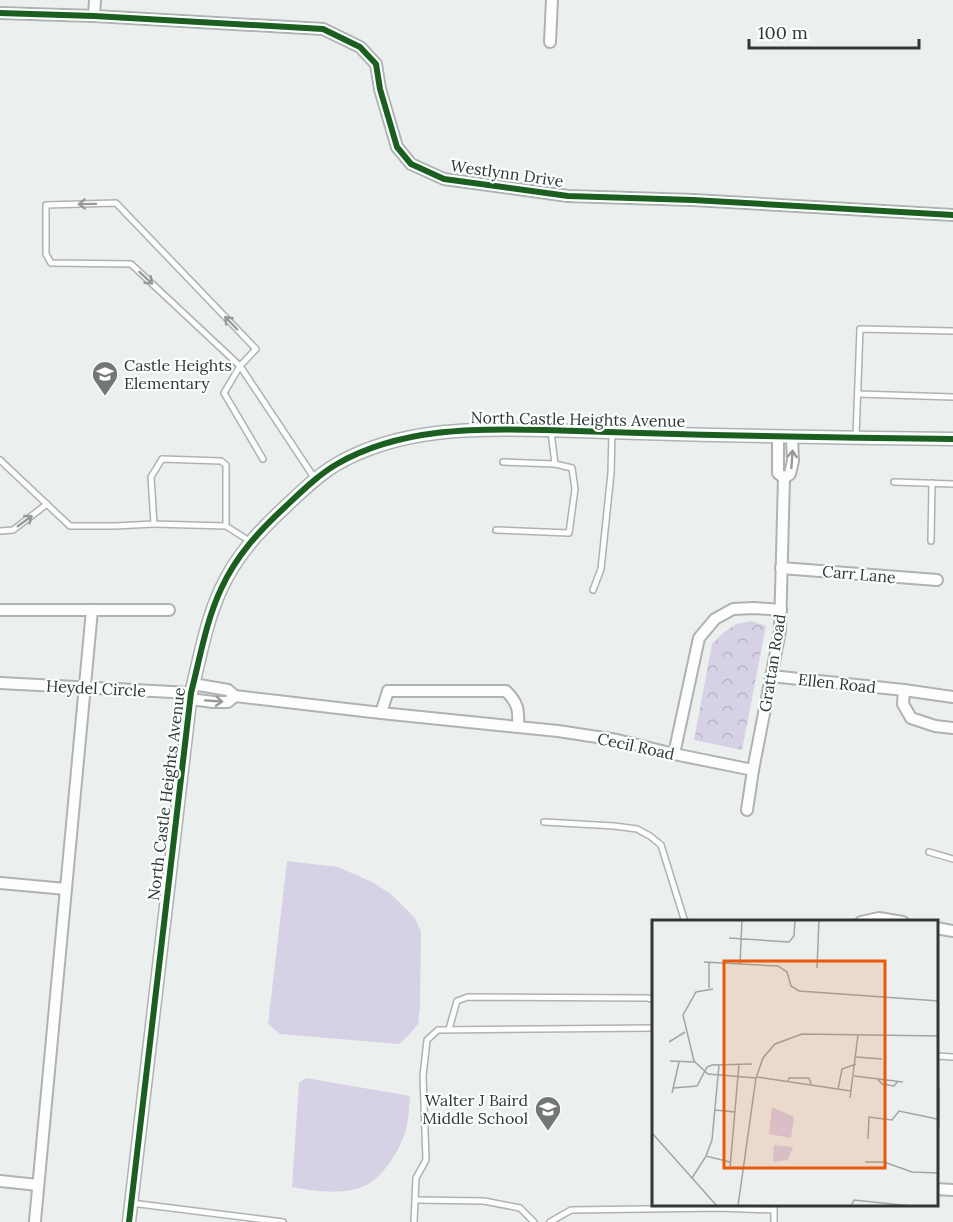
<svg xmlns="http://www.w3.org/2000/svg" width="953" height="1222" font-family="Lora,serif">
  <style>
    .forest { fill: url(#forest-crowns) }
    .pitch { fill: #d6d1e5 }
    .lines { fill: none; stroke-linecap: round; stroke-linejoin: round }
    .service-casing { stroke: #afb2b2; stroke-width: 8 }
    .minor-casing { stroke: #afb2b2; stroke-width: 14 }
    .tertiary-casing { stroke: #afb2b2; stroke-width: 15 }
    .service { stroke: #fcfdfc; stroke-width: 5 }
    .minor { stroke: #fcfdfc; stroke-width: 10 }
    .tertiary { stroke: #fcfdfc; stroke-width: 12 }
    .cycleway-casing { stroke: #f8fffc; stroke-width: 10 }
    .cycleway { stroke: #1b5e20; stroke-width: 6 }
    .oneway { stroke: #979a98 }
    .labels { text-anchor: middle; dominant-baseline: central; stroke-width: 4.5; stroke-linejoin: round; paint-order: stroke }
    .street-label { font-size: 16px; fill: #323634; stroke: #f8fffc }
    .poi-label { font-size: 16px; fill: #323634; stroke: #f8fffc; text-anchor: start }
    .inset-road { fill: none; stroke: #a1a6a4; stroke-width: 1.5 }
    .view { fill: #e8590c; fill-opacity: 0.15; stroke: #e8590c; stroke-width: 3 }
    .inset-edge { fill: none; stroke: #323634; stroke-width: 3 }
  </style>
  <defs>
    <pattern id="forest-crowns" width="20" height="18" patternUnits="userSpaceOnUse" patternTransform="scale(1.5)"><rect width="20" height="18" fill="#d6d1e5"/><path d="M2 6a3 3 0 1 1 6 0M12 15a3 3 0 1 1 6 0" fill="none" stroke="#b8b4c5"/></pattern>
  </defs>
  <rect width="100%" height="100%" fill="#ebf0ee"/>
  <polygon class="forest" points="751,621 766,626 742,750 694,740 712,644 723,633 736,624"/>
  <g class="pitch">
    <polygon points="287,861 338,867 372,882 392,895 415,918 421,932 420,1005 418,1024 409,1035 399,1044 280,1034 268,1024"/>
    <path d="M306 1078 410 1096C409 1106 409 1115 407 1125 403 1145 385 1176 366 1185 344 1196 315 1191 292 1187L299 1083Z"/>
  </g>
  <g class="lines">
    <g class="service-casing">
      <g id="service">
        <polyline points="858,394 953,397"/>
        <polyline points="856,436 860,329 953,331"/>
        <polyline points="263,459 224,393 240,366 256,349 116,203 46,205 46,254 51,263 131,264 240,366 315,479"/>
        <polyline points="0,460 70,526 115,526 154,524"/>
        <polyline points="503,462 555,464"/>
        <polyline points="894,482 953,484"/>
        <polyline points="226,526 154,524 151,477 162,459 221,461 226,465 226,526 251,542"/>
        <polyline points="496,530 569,533 575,489 572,468 555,464 551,432"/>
        <polyline points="0,531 13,530 47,504"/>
        <polyline points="931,541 932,483"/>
        <polyline points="593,590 601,569 611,473 612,433"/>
        <polyline points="544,822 614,826 637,829 650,836 661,845 685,922"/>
        <polyline points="929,852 953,859"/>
        <polyline points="449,1029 457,1001 468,997 648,998 653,1000"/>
        <polyline points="936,1056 953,1057"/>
        <polyline points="415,1200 484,1201 520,1208 534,1222"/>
        <polyline points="131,1203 283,1222"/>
        <polyline points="414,1222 416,1178 426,1160 423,1076 427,1040 438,1030 653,1028"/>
        <polyline points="550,1222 571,1210 719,1208 774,1210"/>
        <polyline points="774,1222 774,1206"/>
      </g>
    </g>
    <g class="minor-casing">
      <g id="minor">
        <polyline points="0,13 94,16 323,29 360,47 376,64 380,89 397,147 411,164 444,179 568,196 693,200 953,215"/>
        <polyline points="94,16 95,0"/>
        <polyline points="550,42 552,0"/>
        <polyline points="778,437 778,473 784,478"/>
        <polyline points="784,478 790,474 793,461 792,437"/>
        <polyline points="781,568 937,580"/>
        <polyline points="0,610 169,610"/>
        <polyline points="771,676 904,690 953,697"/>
        <polyline points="0,683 191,693"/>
        <polyline points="193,684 228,690 235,696"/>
        <polyline points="904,690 903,704 911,718 935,726 953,728"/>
        <polyline points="235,696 381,713 558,731 617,740 674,754 753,770"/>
        <polyline points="190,699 213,702 228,702 235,696"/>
        <path d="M381 713 388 691H506C518 703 519 710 518 727"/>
        <polyline points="674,754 699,638 715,619 733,609 754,608 781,610"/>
        <polyline points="747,810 753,770 780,631 784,478"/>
        <polyline points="0,883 66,889"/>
        <polyline points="861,922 879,918 903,922"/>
        <polyline points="936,928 953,931"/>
        <polyline points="0,1181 38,1185"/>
        <polyline points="936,1189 953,1190"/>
        <polyline points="35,1221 92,610"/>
      </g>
    </g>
    <g class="tertiary-casing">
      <path id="tertiary" d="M129 1222 191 693C200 658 206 621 221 589 236 556 259 531 285 507 301 492 318 475 337 464 399 428 475 428 545 430 577 431 608 432 640 433 744 436 849 438 953 439"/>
    </g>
    <use href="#service" class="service"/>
    <use href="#minor" class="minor"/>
    <use href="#tertiary" class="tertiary"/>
    <g class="cycleway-casing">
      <g id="cycleway">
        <polyline points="0,13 94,16 323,29 360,47 376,64 380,89 397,147 411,164 444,179 568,196 693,200 953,215"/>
        <path d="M129 1222 191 693C200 658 206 621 221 589 236 556 259 531 285 507 301 492 318 475 337 464 399 428 475 428 545 430 577 431 608 432 640 433 744 436 849 438 953 439"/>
      </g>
    </g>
    <use href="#cycleway" class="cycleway"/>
  </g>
  <defs><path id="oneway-shaft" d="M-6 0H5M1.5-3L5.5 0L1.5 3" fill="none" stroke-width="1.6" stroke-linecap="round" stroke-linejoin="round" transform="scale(1.5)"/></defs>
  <g class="oneway">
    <use href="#oneway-shaft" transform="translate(87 204) rotate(179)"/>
    <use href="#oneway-shaft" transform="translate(146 278) rotate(43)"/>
    <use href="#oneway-shaft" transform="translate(231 323) rotate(-134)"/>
    <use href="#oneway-shaft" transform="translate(792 459) rotate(-86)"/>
    <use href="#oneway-shaft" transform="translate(25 521) rotate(-36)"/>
    <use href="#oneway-shaft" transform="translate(214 701) rotate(4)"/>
  </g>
  <defs>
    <g id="school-pin" transform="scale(1.35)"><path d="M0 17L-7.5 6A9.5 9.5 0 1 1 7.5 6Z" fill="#737775" stroke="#f8fffc"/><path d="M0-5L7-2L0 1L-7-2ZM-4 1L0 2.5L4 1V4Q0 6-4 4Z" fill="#fff"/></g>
  </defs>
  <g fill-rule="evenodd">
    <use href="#school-pin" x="105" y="374"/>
    <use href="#school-pin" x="548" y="1109"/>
  </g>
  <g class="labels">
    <g class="street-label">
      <text transform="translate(507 173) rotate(8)">Westlynn Drive</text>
      <text transform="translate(578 419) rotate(1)">North Castle Heights Avenue</text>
      <text transform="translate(859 574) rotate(5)">Carr Lane</text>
      <text transform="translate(772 663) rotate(-81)">Grattan Road</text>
      <text transform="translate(837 683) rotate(6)">Ellen Road</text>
      <text transform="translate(96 688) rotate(3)">Heydel Circle</text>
      <text transform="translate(636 746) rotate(12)">Cecil Road</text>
      <text transform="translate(166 794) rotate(-83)">North Castle Heights Avenue</text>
    </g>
    <g class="poi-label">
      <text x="124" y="365">Castle Heights<tspan x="124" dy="18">Elementary</tspan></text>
      <text x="528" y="1100" text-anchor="end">Walter J Baird<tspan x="528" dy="18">Middle School</tspan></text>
    </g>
  </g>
  <g transform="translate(652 920)">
    <rect width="286" height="286" fill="#ebf0ee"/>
    <path d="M120 187 142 197 139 218 117 214ZM122 225 141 227 136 240 121 242Z" fill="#d6d1e5"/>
    <path class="inset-road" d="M77 18 137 22 142 16 143 0M52 42 126 46 135 52 139 66 147 71 287 81M88 44 90 0M165 48 167 0M57 68V43M61 69 44 72 31 95 42 141 56 154 104 158M17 122 33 112M204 137 230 139M18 141 43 142M202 156 251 162M105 157 199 171M225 158 230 164 242 166 246 161M136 162 137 158H157L159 164M287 167V207M21 168 45 166 55 147 60 145 100 144M186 169 190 149 204 144M20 173 27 142M198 178 206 115M63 190 83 192M0 213 65 286M216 219 217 197 240 200 247 191 285 199M54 236 60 220 67 145M213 242H232L260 252 287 253M78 248 87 144M40 258 54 236 78 242M86 286 104 158 111 138 123 124 150 114 287 116M199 286 202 280 259 286"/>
    <path class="view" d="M72 41H233V248H72Z"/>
    <rect width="286" height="286" class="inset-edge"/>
  </g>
  <path d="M749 39v9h170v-9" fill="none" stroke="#323634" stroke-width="3"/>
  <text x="758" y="39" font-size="18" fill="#323634" stroke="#f8fffc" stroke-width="4.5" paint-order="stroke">100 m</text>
</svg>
